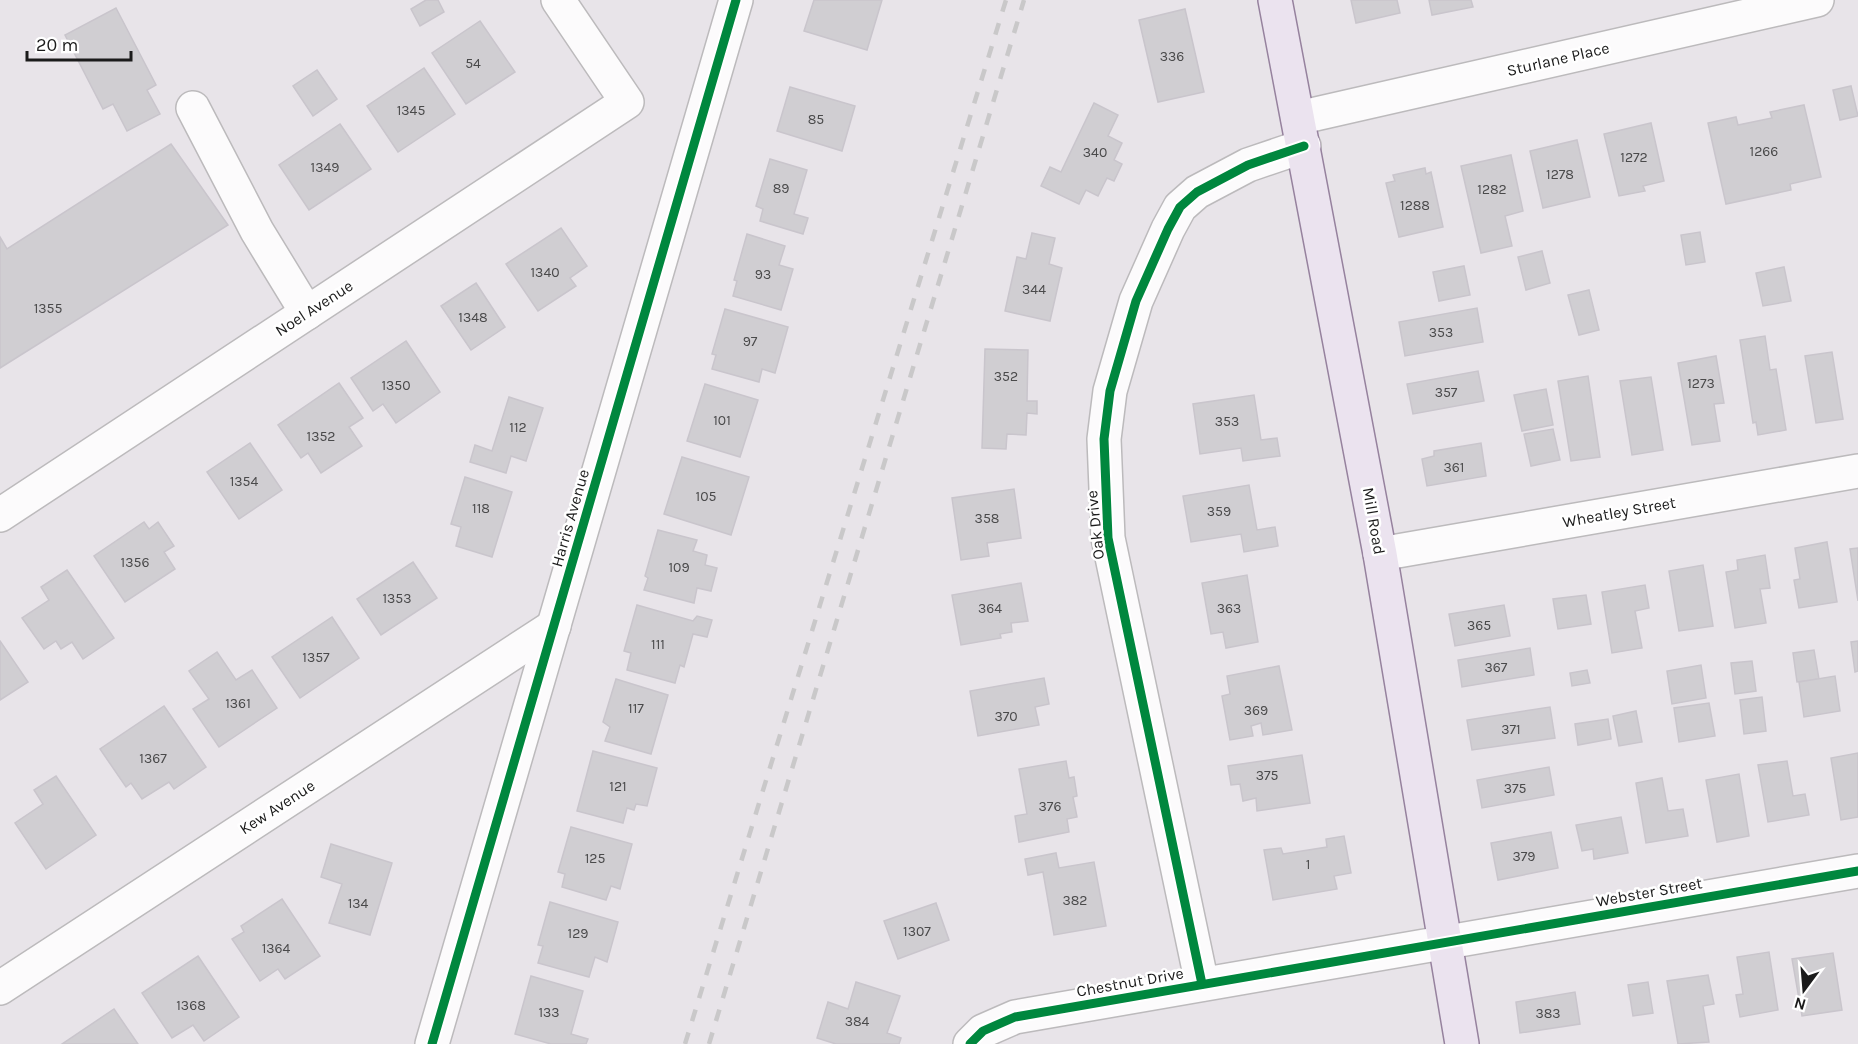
<svg xmlns="http://www.w3.org/2000/svg" width="1858" height="1044" font-family="Karla,sans-serif">
  <style>
    .building { fill: #d0ced2; stroke: #c9c5cc; stroke-width: 1.5 }
    .lines { fill: none; stroke-linecap: round; stroke-linejoin: round }
    .minor-casing { stroke: #bcbabc; stroke-width: 36 }
    .major-casing { stroke: #96829e; stroke-width: 36 }
    .minor { stroke: #fcfbfc; stroke-width: 33 }
    .major { stroke: #ebe3ef; stroke-width: 33 }
    .rail { stroke: #c9c8c9; stroke-width: 4.5; stroke-dasharray: 12 12; stroke-linecap: butt }
    .cycleway-casing { stroke: #fff; stroke-width: 13 }
    .cycleway { stroke: #00873e; stroke-width: 9 }
    .labels { text-anchor: middle; dominant-baseline: central; stroke-width: 5; stroke-linejoin: round; paint-order: stroke }
    .number-label { font-size: 14px; fill: #4a4a4b }
    .street-label { font-size: 16px; fill: #1b1b1b; stroke: #fff }
  </style>
  <rect width="100%" height="100%" fill="#e8e4e9"/>
  <g class="building">
    <polygon points="426,0 438,0 444,12 420,26 411,9"/>
    <polygon points="814,0 882,0 867,50 804,31"/>
    <polygon points="1351,0 1397,0 1400,13 1356,23"/>
    <polygon points="1429,0 1471,0 1473,7 1432,15"/>
    <polygon points="116,8 156,85 147,90 160,114 127,131 113,104 103,109 65,35"/>
    <polygon points="1185,9 1204,92 1158,102 1139,20"/>
    <polygon points="480,21 515,72 466,104 432,53"/>
    <polygon points="424,68 455,114 398,152 367,106"/>
    <polygon points="317,70 337,99 313,116 293,86"/>
    <polygon points="1851,86 1858,116 1840,120 1833,90"/>
    <polygon points="790,87 855,106 842,151 777,131"/>
    <polygon points="1094,103 1118,115 1108,136 1122,143 1114,160 1122,164 1114,181 1107,178 1098,196 1086,190 1079,204 1041,186 1050,167 1061,172"/>
    <polygon points="1804,105 1821,177 1790,184 1791,190 1726,204 1708,123 1736,117 1738,125 1772,118 1770,112"/>
    <polygon points="1651,123 1664,181 1643,186 1645,191 1619,196 1604,134"/>
    <polygon points="340,124 371,169 309,210 279,165"/>
    <polygon points="1577,140 1590,197 1543,208 1530,151"/>
    <polygon points="171,144 228,225 0,368 0,237 7,249"/>
    <polygon points="1511,155 1523,211 1505,216 1512,246 1481,253 1461,166"/>
    <polygon points="770,159 807,170 794,214 808,218 803,234 760,221 763,209 756,206"/>
    <polygon points="1425,168 1426,174 1431,172 1443,227 1399,237 1386,183 1395,181 1393,175"/>
    <polygon points="561,228 587,266 570,278 576,286 538,311 506,264"/>
    <polygon points="1700,232 1705,262 1686,265 1681,235"/>
    <polygon points="1032,233 1055,238 1049,264 1062,268 1050,321 1005,311 1017,257 1026,259"/>
    <polygon points="747,234 785,246 779,265 793,269 781,310 733,296 737,281 734,280"/>
    <polygon points="1542,251 1550,283 1526,290 1518,257"/>
    <polygon points="1464,266 1470,295 1439,301 1433,272"/>
    <polygon points="1784,267 1791,301 1763,306 1756,273"/>
    <polygon points="476,283 505,327 471,350 441,306"/>
    <polygon points="1589,290 1599,330 1579,335 1568,295"/>
    <polygon points="1477,308 1483,342 1405,356 1399,322"/>
    <polygon points="725,309 788,327 775,373 762,369 759,382 712,369 716,355 712,354"/>
    <polygon points="1765,336 1770,370 1776,369 1786,430 1758,435 1756,422 1753,423 1740,340"/>
    <polygon points="406,341 440,392 396,423 383,404 373,411 351,378"/>
    <polygon points="985,349 1028,350 1027,401 1037,401 1037,414 1027,413 1026,435 1007,434 1006,449 982,448"/>
    <polygon points="1832,352 1843,419 1816,423 1805,356"/>
    <polygon points="1716,356 1724,403 1714,404 1720,441 1692,445 1678,363"/>
    <polygon points="1478,371 1484,401 1413,414 1407,384"/>
    <polygon points="1588,376 1600,457 1571,461 1558,381"/>
    <polygon points="1651,377 1663,450 1632,455 1620,381"/>
    <polygon points="339,383 363,418 349,427 362,446 321,473 308,453 301,458 278,425"/>
    <polygon points="705,384 758,400 740,457 687,441"/>
    <polygon points="1546,389 1553,425 1522,431 1514,395"/>
    <polygon points="1254,395 1261,440 1277,438 1280,456 1243,461 1241,448 1200,454 1193,404"/>
    <polygon points="509,397 543,408 526,461 511,456 506,473 470,462 475,445 492,451"/>
    <polygon points="1553,429 1560,460 1531,466 1524,434"/>
    <polygon points="250,443 282,490 239,519 207,472"/>
    <polygon points="1481,443 1486,476 1427,486 1422,459 1434,456 1434,451"/>
    <polygon points="682,457 749,477 731,535 664,514"/>
    <polygon points="465,477 512,492 492,557 456,546 461,527 451,524"/>
    <polygon points="1249,485 1257,530 1275,527 1278,546 1244,552 1241,534 1191,542 1183,496"/>
    <polygon points="1014,489 1021,538 987,543 989,556 961,560 952,498"/>
    <polygon points="144,522 149,529 158,522 174,546 164,552 175,569 125,602 94,556"/>
    <polygon points="658,530 697,540 693,551 707,555 705,565 717,568 711,591 697,588 694,603 644,590 648,578 645,576"/>
    <polygon points="1827,542 1837,602 1799,608 1794,580 1800,579 1795,548"/>
    <polygon points="1858,548 1858,601 1850,549"/>
    <polygon points="1765,555 1770,588 1760,589 1766,623 1735,628 1726,572 1738,570 1737,560"/>
    <polygon points="413,562 437,598 381,635 357,599"/>
    <polygon points="1703,565 1713,626 1679,631 1669,571"/>
    <polygon points="67,570 114,638 83,659 72,642 61,649 56,641 44,649 22,618 49,600 41,587"/>
    <polygon points="1247,575 1258,642 1226,648 1223,632 1211,634 1202,583"/>
    <polygon points="1021,583 1028,621 1011,623 1012,632 1000,634 1001,638 961,645 952,595"/>
    <polygon points="1645,585 1649,608 1635,611 1642,648 1612,653 1602,592"/>
    <polygon points="1586,595 1591,624 1558,629 1553,599"/>
    <polygon points="637,605 693,621 697,616 712,620 707,637 693,634 684,667 680,665 675,683 627,670 631,653 624,651"/>
    <polygon points="1504,605 1510,636 1455,646 1449,614"/>
    <polygon points="332,617 359,658 300,698 272,657"/>
    <polygon points="0,641 28,682 0,700"/>
    <polygon points="1858,641 1858,671 1855,672 1851,642"/>
    <polygon points="1530,648 1534,675 1462,687 1458,660"/>
    <polygon points="1814,650 1819,679 1797,682 1793,653"/>
    <polygon points="217,652 236,680 252,670 277,708 219,747 193,709 209,699 189,671"/>
    <polygon points="1752,661 1756,691 1735,694 1731,663"/>
    <polygon points="1701,665 1706,698 1672,704 1667,671"/>
    <polygon points="1279,666 1292,730 1263,735 1261,723 1251,726 1253,736 1230,740 1222,696 1230,694 1227,676"/>
    <polygon points="1587,670 1590,683 1572,686 1570,673"/>
    <polygon points="1835,676 1840,711 1804,717 1799,682"/>
    <polygon points="1044,678 1049,704 1035,707 1039,725 978,736 970,691"/>
    <polygon points="616,679 668,695 651,754 605,741 610,727 603,722"/>
    <polygon points="1762,697 1766,731 1744,734 1740,700"/>
    <polygon points="1709,703 1715,736 1679,742 1674,708"/>
    <polygon points="164,706 206,767 174,789 169,782 142,799 131,783 126,787 100,749"/>
    <polygon points="1550,707 1555,738 1472,750 1467,720"/>
    <polygon points="1636,711 1642,742 1619,746 1613,716"/>
    <polygon points="1608,719 1611,739 1578,745 1575,724"/>
    <polygon points="593,751 657,768 647,806 636,804 634,810 627,808 623,823 577,811"/>
    <polygon points="1858,753 1858,817 1841,820 1831,758"/>
    <polygon points="1302,755 1310,803 1257,811 1256,798 1243,801 1240,784 1231,785 1228,766"/>
    <polygon points="1066,761 1069,778 1074,777 1077,796 1073,797 1077,817 1067,819 1069,832 1019,842 1015,816 1027,814 1019,769"/>
    <polygon points="1787,761 1793,796 1805,794 1809,815 1768,822 1758,765"/>
    <polygon points="1549,767 1554,795 1482,808 1477,780"/>
    <polygon points="1739,774 1749,836 1717,842 1706,780"/>
    <polygon points="56,776 96,835 46,869 15,823 43,804 34,790"/>
    <polygon points="1662,778 1668,811 1683,809 1688,836 1646,843 1636,783"/>
    <polygon points="1621,817 1628,853 1594,859 1593,849 1582,851 1576,825"/>
    <polygon points="571,827 632,844 620,889 611,886 606,900 562,887 565,874 558,872"/>
    <polygon points="1551,832 1558,868 1498,880 1491,843"/>
    <polygon points="1344,836 1351,873 1334,876 1337,889 1273,900 1264,850 1281,848 1283,854 1327,847 1326,839"/>
    <polygon points="331,844 392,863 370,935 329,923 342,884 321,877"/>
    <polygon points="1056,853 1059,868 1094,862 1106,926 1054,935 1043,872 1028,875 1025,859"/>
    <polygon points="282,899 320,956 285,979 278,969 260,981 232,939 244,932 241,926"/>
    <polygon points="550,902 618,922 607,962 595,957 589,977 538,963 543,946 538,945"/>
    <polygon points="936,903 949,940 898,959 884,921"/>
    <polygon points="1769,952 1778,1010 1740,1017 1736,995 1743,994 1737,957"/>
    <polygon points="1833,953 1842,1010 1802,1016 1792,959"/>
    <polygon points="198,956 239,1017 204,1041 193,1025 172,1038 142,993"/>
    <polygon points="1708,975 1714,1004 1703,1006 1709,1042 1678,1044 1667,981"/>
    <polygon points="531,976 583,991 571,1034 588,1039 586,1044 551,1044 515,1034"/>
    <polygon points="856,982 900,996 887,1033 901,1038 899,1044 836,1044 817,1038 828,1002 848,1009"/>
    <polygon points="1648,982 1653,1013 1633,1016 1628,985"/>
    <polygon points="1575,992 1580,1024 1520,1033 1516,1002"/>
    <polygon points="114,1009 138,1044 62,1044"/>
  </g>
  <g class="lines">
    <g class="minor-casing">
      <g id="minor">
        <polyline points="193,108 257,231 307,313"/>
        <polyline points="1298,118 1817,0"/>
        <polyline points="0,515 627,102 558,0"/>
        <polyline points="1380,554 1858,471"/>
        <polyline points="1202,984 1108,538 1104,439 1110,391 1136,301 1168,229 1180,207 1197,192 1248,165 1304,146"/>
        <polyline points="0,988 554,626"/>
        <polyline points="432,1044 736,0"/>
        <polyline points="970,1044 983,1031 1015,1017 1858,871"/>
      </g>
    </g>
    <g class="major-casing">
      <polyline id="major" points="1275,0 1380,554 1462,1044"/>
    </g>
    <use href="#minor" class="minor"/>
    <use href="#major" class="major"/>
    <g class="rail">
      <polyline points="685,1044 1006,0"/>
      <polyline points="709,1044 1024,0"/>
    </g>
    <g class="cycleway-casing">
      <g id="cycleway">
        <polyline points="1202,984 1108,538 1104,439 1110,391 1136,301 1168,229 1180,207 1197,192 1248,165 1304,146"/>
        <polyline points="432,1044 736,0"/>
        <polyline points="970,1044 983,1031 1015,1017 1858,871"/>
      </g>
    </g>
    <use href="#cycleway" class="cycleway"/>
  </g>
  <g class="labels">
    <g class="number-label">
      <text x="1172" y="56">336</text>
      <text x="473" y="63">54</text>
      <text x="411" y="110">1345</text>
      <text x="816" y="119">85</text>
      <text x="1764" y="151">1266</text>
      <text x="1095" y="152">340</text>
      <text x="1634" y="157">1272</text>
      <text x="325" y="167">1349</text>
      <text x="1560" y="174">1278</text>
      <text x="781" y="188">89</text>
      <text x="1492" y="189">1282</text>
      <text x="1415" y="205">1288</text>
      <text x="545" y="272">1340</text>
      <text x="763" y="274">93</text>
      <text x="1034" y="289">344</text>
      <text x="48" y="308">1355</text>
      <text x="473" y="317">1348</text>
      <text x="1441" y="332">353</text>
      <text x="750" y="341">97</text>
      <text x="1006" y="376">352</text>
      <text x="1701" y="383">1273</text>
      <text x="396" y="385">1350</text>
      <text x="1446" y="392">357</text>
      <text x="722" y="420">101</text>
      <text x="1227" y="421">353</text>
      <text x="518" y="427">112</text>
      <text x="321" y="436">1352</text>
      <text x="1454" y="467">361</text>
      <text x="244" y="481">1354</text>
      <text x="706" y="496">105</text>
      <text x="481" y="508">118</text>
      <text x="1219" y="511">359</text>
      <text x="987" y="518">358</text>
      <text x="135" y="562">1356</text>
      <text x="679" y="567">109</text>
      <text x="397" y="598">1353</text>
      <text x="990" y="608">364</text>
      <text x="1229" y="608">363</text>
      <text x="1479" y="625">365</text>
      <text x="658" y="644">111</text>
      <text x="316" y="657">1357</text>
      <text x="1496" y="667">367</text>
      <text x="238" y="703">1361</text>
      <text x="636" y="708">117</text>
      <text x="1256" y="710">369</text>
      <text x="1006" y="716">370</text>
      <text x="1511" y="729">371</text>
      <text x="153" y="758">1367</text>
      <text x="1267" y="775">375</text>
      <text x="618" y="786">121</text>
      <text x="1515" y="788">375</text>
      <text x="1050" y="806">376</text>
      <text x="1524" y="856">379</text>
      <text x="595" y="858">125</text>
      <text x="1308" y="864">1</text>
      <text x="1075" y="900">382</text>
      <text x="358" y="903">134</text>
      <text x="917" y="931">1307</text>
      <text x="578" y="933">129</text>
      <text x="276" y="948">1364</text>
      <text x="191" y="1005">1368</text>
      <text x="549" y="1012">133</text>
      <text x="1548" y="1013">383</text>
      <text x="857" y="1021">384</text>
    </g>
    <g class="street-label">
      <text transform="translate(1558 59) rotate(-13)">Sturlane Place</text>
      <text transform="translate(314 308) rotate(-33)">Noel Avenue</text>
      <text transform="translate(1619 512) rotate(-10)">Wheatley Street</text>
      <text transform="translate(570 518) rotate(-74)">Harris Avenue</text>
      <text transform="translate(1374 521) rotate(80)">Mill Road</text>
      <text transform="translate(1095 525) rotate(-96)">Oak Drive</text>
      <text transform="translate(277 807) rotate(-33)">Kew Avenue</text>
      <text transform="translate(1649 892) rotate(-10)">Webster Street</text>
      <text transform="translate(1130 982) rotate(-10)">Chestnut Drive</text>
    </g>
  </g>
  <g transform="translate(1804 990) rotate(196)" stroke="#ffffff" stroke-width="4.5" paint-order="stroke">
  <path d="M0-4.5L10 22L0 15L-10 22Z" fill="#1b1b1b"/>
  <text y="-9" font-size="16" font-weight="bold" text-anchor="middle" fill="#1b1b1b">N</text>
  </g>
  <path d="M27 51v9h104v-9" fill="none" stroke="#1b1b1b" stroke-width="3"/>
  <text x="36" y="51" font-size="18" fill="#1b1b1b" stroke="#ffffff" stroke-width="4.5" paint-order="stroke">20 m</text>
</svg>
